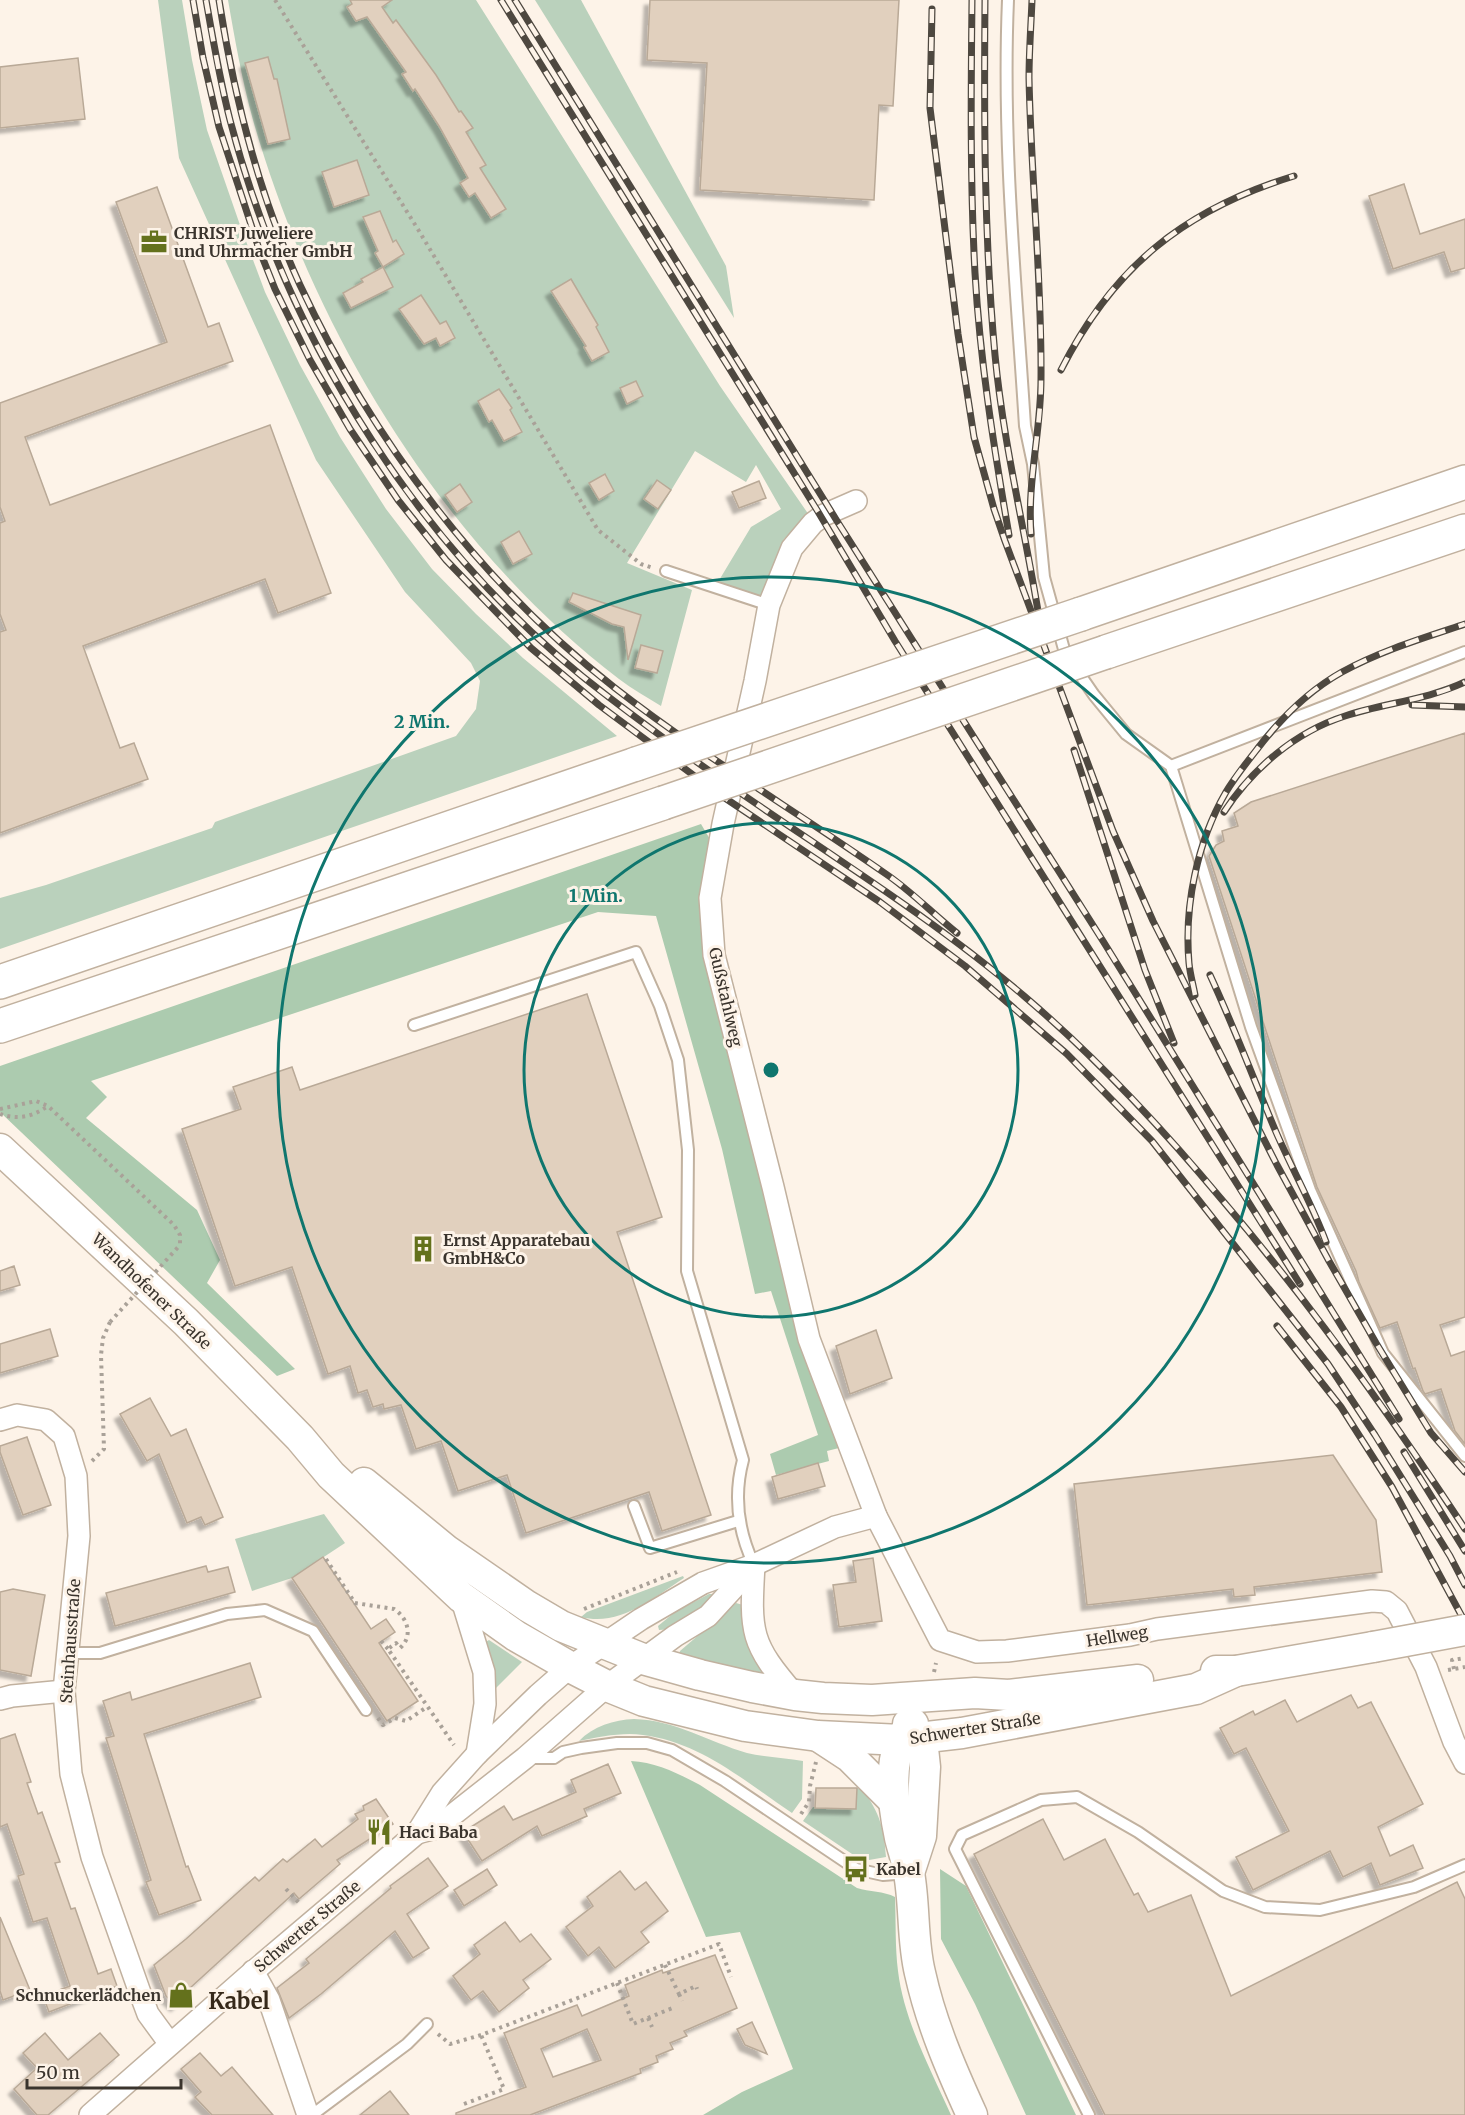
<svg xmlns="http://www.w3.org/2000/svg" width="1465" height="2115" font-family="Merriweather,serif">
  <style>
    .green { fill: #bad1bc }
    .forest { fill: #accbaf }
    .building { fill: #e1d0be; stroke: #b9a997; stroke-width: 1.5; fill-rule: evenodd; filter: url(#shadow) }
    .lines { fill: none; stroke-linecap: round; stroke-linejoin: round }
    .lane-casing { stroke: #c1b19f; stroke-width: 14 }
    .street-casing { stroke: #c1b19f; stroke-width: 24 }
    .secondary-casing { stroke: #c1b19f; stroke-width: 33 }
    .highway-casing { stroke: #c1b19f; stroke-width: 36 }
    .path { stroke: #a9a198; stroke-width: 4; stroke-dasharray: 3 4.5; stroke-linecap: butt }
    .lane { stroke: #fff; stroke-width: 10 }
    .street { stroke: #fff; stroke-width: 21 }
    .secondary { stroke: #fff; stroke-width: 30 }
    .highway { stroke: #fff; stroke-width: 33 }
    .rail-casing { stroke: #4e4840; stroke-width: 7 }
    .rail { stroke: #fdf3e8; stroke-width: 4.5; stroke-dasharray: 14; stroke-linecap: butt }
    .secondary-bridge-casing { stroke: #c1b19f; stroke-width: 33; stroke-linecap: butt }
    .highway-bridge-casing { stroke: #c1b19f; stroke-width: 36; stroke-linecap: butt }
    .path-bridge { stroke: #a9a198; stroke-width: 4; stroke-dasharray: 3 4.5; stroke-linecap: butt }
    .secondary-bridge { stroke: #fff; stroke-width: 30 }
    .highway-bridge { stroke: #fff; stroke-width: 33 }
    .ring { fill: none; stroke: #0f766e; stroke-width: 3 }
    .labels { text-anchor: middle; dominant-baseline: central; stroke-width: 6; stroke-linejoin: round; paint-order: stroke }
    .poi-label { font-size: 16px; font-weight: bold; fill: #3a342d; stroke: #fdf3e8; text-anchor: start }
    .street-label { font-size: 16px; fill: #3a342d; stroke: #fdf3e8 }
    .district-label { font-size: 22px; font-weight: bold; fill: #36291a; stroke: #fdf3e8 }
    .centre { fill: #0f766e; stroke: #fdf3e8; stroke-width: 3 }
    .ring-label { font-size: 18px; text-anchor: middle; font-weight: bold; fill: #0f766e; stroke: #fdf3e8; stroke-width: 6; stroke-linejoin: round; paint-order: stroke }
  </style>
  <defs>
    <filter id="shadow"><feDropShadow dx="-5.5" dy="5.5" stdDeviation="1.5" flood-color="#0004"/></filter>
  </defs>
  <rect width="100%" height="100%" fill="#fdf3e8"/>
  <g class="green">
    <polygon points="158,0 182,0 192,60 207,130 240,225 265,292 300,365 340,437 386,509 432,569 476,614 523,658 617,736 0,949 0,898 46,885 212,828 215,822 456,736 476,709 480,681 471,663 405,592 316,460 179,158"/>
    <path d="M228 0H476L720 386 809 515 784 539 760 597 718 582 751 527 781 509 756 465 746 482 695 451 627 563 692 590 661 706C647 697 632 689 619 679 442 543 314 333 253 120 242 80 235 40 228 0Z"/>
    <polygon points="535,0 581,0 726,266 734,318"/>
    <polygon points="324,1514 345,1543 292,1578 252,1591 235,1539"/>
    <path d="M683 1576 684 1578C653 1598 620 1627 581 1617L587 1612Z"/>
    <path d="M709 1594H712L711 1599C697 1611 678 1630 659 1630L658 1626 675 1612Z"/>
    <polygon points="736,1603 743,1605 762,1670 761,1674 679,1654 680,1651"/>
    <polygon points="489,1640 522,1662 493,1691 484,1643"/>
    <path d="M634 1719C675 1720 709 1742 747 1753 764 1757 785 1758 803 1761L802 1799 792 1813C746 1782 700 1742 643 1735 622 1732 600 1737 579 1741 593 1726 614 1720 634 1719Z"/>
    <path d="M857 1788 863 1790C880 1814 884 1828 886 1857L869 1860 858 1858 803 1821 813 1807 856 1809Z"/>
  </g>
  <g class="forest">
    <polygon points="701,824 711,841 700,913 709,969 791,1305 814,1385 839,1448 827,1451 829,1461 776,1475 770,1454 818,1435 771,1291 755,1294 722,1149 656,916 598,912 91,1081 107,1097 86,1118 197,1210 220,1260 207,1283 295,1369 277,1376 0,1112 0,1066"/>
    <path d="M631 1761C656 1762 679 1774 700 1785L857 1888C869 1892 884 1891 895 1897 896 1922 895 1947 898 1971 904 2021 931 2070 951 2115H703L742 2092 793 2069 740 1932 706 1937Z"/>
    <polygon points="940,1869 966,1886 1076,2115 1026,2115 975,2004 941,1939"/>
  </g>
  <g class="building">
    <polygon points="350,0 392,0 382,7 393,23 396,20 436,75 459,112 461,111 473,128 466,132 486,165 480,168 506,209 491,218 475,193 469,197 460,183 468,178 439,126 415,89 413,91 402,74 406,72 367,17 356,21 347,7 352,4"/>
    <polygon points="650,0 899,0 893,106 879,105 874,200 700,190 707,63 647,60"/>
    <polygon points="268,57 274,79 277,79 290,139 268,144 245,63"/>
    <polygon points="78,58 85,119 0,128 0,67"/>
    <polygon points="357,160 369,195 334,207 322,172"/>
    <polygon points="1404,184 1420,234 1465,219 1465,268 1451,272 1444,252 1393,269 1369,196"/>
    <polygon points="157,187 208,327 219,323 233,361 25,437 50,505 270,425 331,593 278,613 265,579 83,646 120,748 134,743 148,779 0,833 0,632 6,630 0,614 0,523 5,521 0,507 0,403 167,342 116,202"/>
    <polygon points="380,211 393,242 396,240 404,254 383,267 375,253 378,251 363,217"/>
    <polygon points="383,267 393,287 351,308 343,293 363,282 361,279"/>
    <polygon points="571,279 598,325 596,327 609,352 592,361 584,347 586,346 551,291"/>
    <polygon points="421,295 440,324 446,321 455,338 440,346 436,338 424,344 399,309"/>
    <polygon points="636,381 643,396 627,404 620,388"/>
    <polygon points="499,389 512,408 510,410 522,432 504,441 492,420 489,422 478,401"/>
    <polygon points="605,474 614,491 599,500 589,483"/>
    <polygon points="657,480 671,490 658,509 644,499"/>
    <polygon points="759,481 766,498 739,508 732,492"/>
    <polygon points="460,484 472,502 457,512 445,495"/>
    <polygon points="519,531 532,554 513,564 501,542"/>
    <polygon points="573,593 641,615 628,660 624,627 612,624 569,602"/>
    <polygon points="641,645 663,651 657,673 635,668"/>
    <polygon points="1465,733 1465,1317 1440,1325 1451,1356 1465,1351 1465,1444 1455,1431 1441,1389 1425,1394 1423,1391 1415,1368 1413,1369 1397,1322 1380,1328 1359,1282 1356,1271 1317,1187 1209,856 1216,845 1224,841 1222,831 1238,826 1234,813 1251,802"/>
    <polygon points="587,994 662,1217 617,1232 711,1515 662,1531 649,1492 526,1533 507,1475 458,1491 441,1441 416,1449 401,1405 384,1409 383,1404 373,1407 367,1390 358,1393 350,1366 328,1374 292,1267 235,1286 182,1129 241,1109 233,1087 292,1067 300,1090"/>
    <polygon points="14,1266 20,1285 0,1291 0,1271"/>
    <polygon points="50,1329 58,1356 0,1373 0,1344"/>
    <polygon points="876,1330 892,1378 850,1394 836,1346"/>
    <polygon points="150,1398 171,1436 186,1429 223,1517 205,1525 201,1517 187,1523 159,1454 147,1461 120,1414"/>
    <polygon points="27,1437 51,1505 23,1515 0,1452 0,1446"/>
    <polygon points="1333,1455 1376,1520 1382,1572 1254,1587 1255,1595 1234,1597 1233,1589 1087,1605 1074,1484"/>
    <polygon points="818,1463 825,1486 778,1499 772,1477"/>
    <polygon points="323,1557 371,1629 386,1619 395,1632 379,1643 418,1701 387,1721 292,1578"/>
    <polygon points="873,1558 882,1621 839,1627 833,1585 856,1582 853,1561"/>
    <polygon points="206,1566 208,1572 228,1567 235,1592 115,1626 106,1593"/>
    <polygon points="13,1589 45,1595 31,1676 0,1670 0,1592"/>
    <polygon points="250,1663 261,1697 144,1734 186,1867 188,1866 201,1900 159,1915 146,1882 151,1880 106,1738 114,1736 103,1701 130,1692 132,1700"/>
    <polygon points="1351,1695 1358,1708 1371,1702 1423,1804 1378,1827 1390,1856 1413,1845 1423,1868 1380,1885 1371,1863 1343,1877 1330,1851 1253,1890 1236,1857 1289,1831 1246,1748 1234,1754 1220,1728 1253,1711 1255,1715 1285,1700 1297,1722"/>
    <polygon points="15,1734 31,1782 27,1783 38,1814 42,1812 60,1862 55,1863 71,1909 75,1908 98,1974 111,1969 117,1986 49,2012 43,1996 70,1986 47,1918 33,1922 18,1876 24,1874 7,1824 0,1827 0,1739"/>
    <polygon points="608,1764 621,1793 584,1809 587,1816 542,1836 537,1826 482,1861 463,1832 504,1806 513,1820 576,1792 571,1780"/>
    <polygon points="816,1788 857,1788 856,1809 815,1808"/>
    <polygon points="376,1799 393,1824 337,1860 340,1864 299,1899 294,1893 190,1988 192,1991 176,2006 166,1996 154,1965 186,1939 255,1877 259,1881 283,1859 287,1862 315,1839 322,1847 358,1819 355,1814 364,1810 363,1806"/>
    <polygon points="1043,1819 1064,1860 1105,1839 1134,1895 1138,1893 1148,1912 1191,1895 1231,1996 1457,1882 1465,1899 1465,2115 1105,2115 974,1854"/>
    <polygon points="428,1858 448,1886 407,1914 429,1948 413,1958 395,1931 321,1994 289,2018 277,1988 309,1963 306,1959 391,1888 390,1886"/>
    <polygon points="487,1869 497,1885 464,1906 454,1890"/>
    <polygon points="620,1871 635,1890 646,1882 668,1911 641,1932 649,1942 615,1968 599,1947 588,1956 566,1927 593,1906 587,1897"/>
    <polygon points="0,1917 30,1990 3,2000 0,1991"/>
    <polygon points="505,1922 520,1942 531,1934 551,1959 523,1980 529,1988 499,2012 483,1991 471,2000 453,1976 480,1954 474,1945"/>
    <path d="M715 1955 737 2008 684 2031 687 2036 670 2043 673 2049 656 2056 658 2062 640 2069 641 2073 530 2115H456V2113L526 2087 504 2033 577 2005 582 2016 629 1996 625 1985 662 1970 663 1973ZM587 2029 601 2060 553 2077 541 2049Z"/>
    <polygon points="752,2022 767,2054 745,2045 737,2029"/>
    <polygon points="45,2033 68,2060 100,2033 119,2055 48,2115 37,2115 14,2089 37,2068 23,2053"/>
    <polygon points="200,2053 221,2076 232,2067 273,2115 212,2115 195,2097 201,2092 181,2069"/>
    <polygon points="390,2091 409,2115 360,2115"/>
  </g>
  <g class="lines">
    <g class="lane-casing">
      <g id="lane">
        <path d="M1008 0C1002 142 1016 284 1025 426L1033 464 1044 577 1065 653 1094 695 1126 734 1171 766 1251 1027 1310 1190 1383 1353 1465 1456"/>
        <polyline points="666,571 769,605"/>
        <polyline points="1171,766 1465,652"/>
        <path d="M414 1025 636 952 660 1006 678 1060 688 1150 687 1271 743 1460C733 1497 738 1531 754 1565"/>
        <polyline points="634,1506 650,1548 738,1521"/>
        <polyline points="67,1653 100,1653 227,1614 265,1610 313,1631 366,1710"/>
        <polyline points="529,1758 554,1758 563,1752 581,1748 617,1743 647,1743 672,1750 725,1781 856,1869 883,1875 908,1873"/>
        <polyline points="312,2115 407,2044 427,2024"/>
        <polyline points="1089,2115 955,1849 962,1835 1041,1800 1077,1797 1138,1832 1223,1891 1265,1907 1320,1910 1414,1887 1465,1865"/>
      </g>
    </g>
    <g class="street-casing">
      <g id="street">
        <polyline points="856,501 824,515 813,523 792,548 769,605 755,681 723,824 710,898 714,955 773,1187 809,1339 876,1516 940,1640 977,1652 1007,1651 1130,1635 1157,1629 1372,1601 1386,1602 1397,1611 1426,1667 1454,1742 1465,1763"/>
        <polyline points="0,1420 17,1415 46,1420 64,1436 76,1476 79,1536 64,1691 71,1774 92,1857 139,1990 148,2014 170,2044"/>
        <path d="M754 1565C750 1633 750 1643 795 1695"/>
        <polyline points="461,1597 484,1672 485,1704 477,1754"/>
        <polyline points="0,1699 12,1696 64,1691"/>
        <polyline points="417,1833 436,1828 525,1758 607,1686 675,1636 708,1616 752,1568"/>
        <polyline points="253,1971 269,2000 308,2115"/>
        <polyline points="90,2115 247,1977 417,1833 442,1793 477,1754 538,1695 570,1667 641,1619 703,1583 754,1565 835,1527 876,1516"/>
      </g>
    </g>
    <g class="secondary-casing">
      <g id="secondary">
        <polyline points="0,1149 186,1322 300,1438 331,1475 461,1597 516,1636 570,1667 607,1686 644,1701 745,1726 818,1736 901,1740 962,1733 1196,1689 1236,1671"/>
        <polyline points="364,1483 446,1550 527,1606 561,1626 643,1659 700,1675 752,1687 795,1695 823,1698 872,1700 975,1693 1009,1695 1138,1680"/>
        <polyline points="1216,1671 1236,1671 1373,1647"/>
        <polyline points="908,1724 922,1739 925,1767 921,1836 909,1873"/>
        <path d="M913 1724C885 1748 893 1805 900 1838 903 1850 907 1861 909 1873 915 1906 912 1941 920 1973 931 2023 951 2069 972 2115"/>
        <polyline points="821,1738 850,1757 894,1801"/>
      </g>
    </g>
    <g class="highway-casing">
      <g id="highway">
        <polyline points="1081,614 1465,482"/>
        <polyline points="1106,652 1465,531"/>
        <polyline points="0,982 636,764"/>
        <polyline points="0,1026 663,803"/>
      </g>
    </g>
    <g class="path">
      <polyline points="275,0 419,231 598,530 641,564 653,568"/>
      <polyline points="0,1109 36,1101 48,1106 174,1225 180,1235 180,1245"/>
      <path d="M0 1114C18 1120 32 1117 48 1106"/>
      <polyline points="92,1461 104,1449 101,1355 103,1338 110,1322"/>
      <path d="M326 1559 355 1603 394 1609C407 1617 414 1636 400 1648L396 1643 388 1649 454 1745"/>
      <polyline points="584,1609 677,1572"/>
      <polyline points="381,1641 388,1649"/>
      <polyline points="1454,1669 1452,1660 1465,1658"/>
      <polyline points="1448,1670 1465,1667"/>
      <polyline points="934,1672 936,1663"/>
      <polyline points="378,1718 383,1725 395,1718 406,1721 427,1707"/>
      <polyline points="801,1814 809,1802 810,1786 816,1762"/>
      <polyline points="286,1889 300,1904"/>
      <polyline points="665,1965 679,1994 696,1986 697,1989"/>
      <polyline points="617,1983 633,2024 675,2007"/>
      <polyline points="679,1994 682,2001"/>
      <polyline points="648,2018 652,2027"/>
      <polyline points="438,2034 450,2044 481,2035 719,1944 731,1977"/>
      <polyline points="464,2104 504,2089 481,2035"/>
    </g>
    <use href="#lane" class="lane"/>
    <use href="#street" class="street"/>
    <use href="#secondary" class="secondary"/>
    <use href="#highway" class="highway"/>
    <g class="rail-casing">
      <g id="rail">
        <polyline points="193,0 203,58 219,127 259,249 275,289 310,360 350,429 398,500 446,560 531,648 599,705 716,792 880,902 965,966 1067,1054 1152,1141 1328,1364 1375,1435 1450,1556 1465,1585"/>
        <path d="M206 0C213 40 220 81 230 120 288 344 425 559 610 698 653 731 698 763 742 794 838 860 936 921 1024 996 1097 1058 1162 1128 1223 1201 1311 1304 1391 1416 1465 1529"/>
        <path d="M219 0C234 97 259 195 300 285 372 439 480 583 615 688 701 755 796 811 886 874 911 891 933 914 957 933"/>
        <polyline points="501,0 817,510 895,641 1300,1284"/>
        <polyline points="515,0 837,521 1103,941 1399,1419"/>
        <path d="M972 0C971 91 970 182 975 273 980 361 994 448 1009 535"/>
        <path d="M985 0C984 118 984 237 995 355 1003 441 1024 526 1038 611"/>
        <polyline points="932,9 930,108 958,334 974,437 994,509 1005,541 1113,831 1153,921 1277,1165 1329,1261 1376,1343 1431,1433 1465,1472"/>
        <path d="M1061 370C1113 267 1184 210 1294 176"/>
        <path d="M1031 534C1027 482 1041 431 1041 379 1042 279 1031 178 1029 78 1029 52 1031 26 1032 0"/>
        <polyline points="1412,705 1465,707"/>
        <polyline points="1074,750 1145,970 1174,1043"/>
        <path d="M1224 812C1252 769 1295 732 1345 716 1384 703 1427 700 1465 682"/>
        <path d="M1210 975C1234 1027 1254 1080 1276 1132 1292 1169 1312 1204 1326 1242"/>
        <path d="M1195 995C1193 984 1190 974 1189 963 1184 906 1197 842 1226 792 1235 777 1247 762 1258 748 1282 717 1308 691 1342 672 1380 651 1423 638 1465 624"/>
        <polyline points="1277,1326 1341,1407 1392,1487 1465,1622"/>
        <polyline points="1404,1452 1465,1551"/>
      </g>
    </g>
    <use href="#rail" class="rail"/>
    <g class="secondary-bridge-casing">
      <polyline id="secondary-bridge" points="1373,1647 1465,1630"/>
    </g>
    <g class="highway-bridge-casing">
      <g id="highway-bridge">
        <polyline points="636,764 1081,614"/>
        <polyline points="663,803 1106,652"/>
      </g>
    </g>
    <polyline class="path-bridge" points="110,1322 180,1245"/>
    <use href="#secondary-bridge" class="secondary-bridge"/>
    <use href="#highway-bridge" class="highway-bridge"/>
  </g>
  <g class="ring">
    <circle cx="771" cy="1070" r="247"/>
    <circle cx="771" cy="1070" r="493"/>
  </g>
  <defs>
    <g id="office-bare" transform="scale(2.07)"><path d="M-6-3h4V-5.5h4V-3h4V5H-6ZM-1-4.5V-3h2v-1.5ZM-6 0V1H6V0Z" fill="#64711c" stroke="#fdf3e8" stroke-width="2.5" paint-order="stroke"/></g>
    <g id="building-bare" transform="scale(2.07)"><path d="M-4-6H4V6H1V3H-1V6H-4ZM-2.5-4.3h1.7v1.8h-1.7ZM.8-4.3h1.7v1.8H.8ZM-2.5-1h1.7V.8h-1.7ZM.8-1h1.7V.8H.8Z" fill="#64711c" stroke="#fdf3e8" stroke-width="2.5" paint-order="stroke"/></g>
    <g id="restaurant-bare" transform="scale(2.07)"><path d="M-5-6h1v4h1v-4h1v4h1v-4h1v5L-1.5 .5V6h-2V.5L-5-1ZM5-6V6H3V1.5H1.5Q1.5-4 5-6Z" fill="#64711c" stroke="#fdf3e8" stroke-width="2.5" paint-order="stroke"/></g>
    <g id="bus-bare" transform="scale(2.07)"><path d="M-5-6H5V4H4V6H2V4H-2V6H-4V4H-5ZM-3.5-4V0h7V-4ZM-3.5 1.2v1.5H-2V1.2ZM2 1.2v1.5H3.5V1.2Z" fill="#64711c" stroke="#fdf3e8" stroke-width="2.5" paint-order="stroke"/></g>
    <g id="shop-bare" transform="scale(2.07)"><path d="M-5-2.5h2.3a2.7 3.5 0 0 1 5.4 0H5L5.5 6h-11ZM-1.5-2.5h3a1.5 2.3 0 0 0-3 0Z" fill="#64711c" stroke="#fdf3e8" stroke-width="2.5" paint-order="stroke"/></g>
  </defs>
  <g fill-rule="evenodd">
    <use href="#office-bare" x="154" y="242"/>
    <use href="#building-bare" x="423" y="1249"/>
    <use href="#restaurant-bare" x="379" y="1832"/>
    <use href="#bus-bare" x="856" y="1869"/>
    <use href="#shop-bare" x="181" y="1995"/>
  </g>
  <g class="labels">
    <g class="poi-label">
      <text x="174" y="233">CHRIST Juweliere<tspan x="174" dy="18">und Uhrmacher GmbH</tspan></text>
      <text x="443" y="1240">Ernst Apparatebau<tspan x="443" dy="18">GmbH&amp;Co</tspan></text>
      <text x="399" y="1832">Haci Baba</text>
      <text x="876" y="1869">Kabel</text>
      <text x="161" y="1995" text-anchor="end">Schnuckerlädchen</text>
    </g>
    <g class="street-label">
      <text transform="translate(726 997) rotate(77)">Gußstahlweg</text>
      <text transform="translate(152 1291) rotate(44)">Wandhofener Straße</text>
      <text transform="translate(1117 1636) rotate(-9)">Hellweg</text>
      <text transform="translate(70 1641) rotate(-86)">Steinhausstraße</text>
      <text transform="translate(975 1728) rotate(-9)">Schwerter Straße</text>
      <text transform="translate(307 1926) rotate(-40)">Schwerter Straße</text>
    </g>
    <g class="district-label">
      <text x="239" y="2001">Kabel</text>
    </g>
  </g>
  <circle cx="771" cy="1070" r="9" class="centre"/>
  <g class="ring-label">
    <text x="422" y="728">2 Min.</text>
    <text x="596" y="902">1 Min.</text>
  </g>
  <path d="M27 2079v9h154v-9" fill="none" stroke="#3a342d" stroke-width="3"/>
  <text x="36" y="2079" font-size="18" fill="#3a342d" stroke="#fdf3e8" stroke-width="4.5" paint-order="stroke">50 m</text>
</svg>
